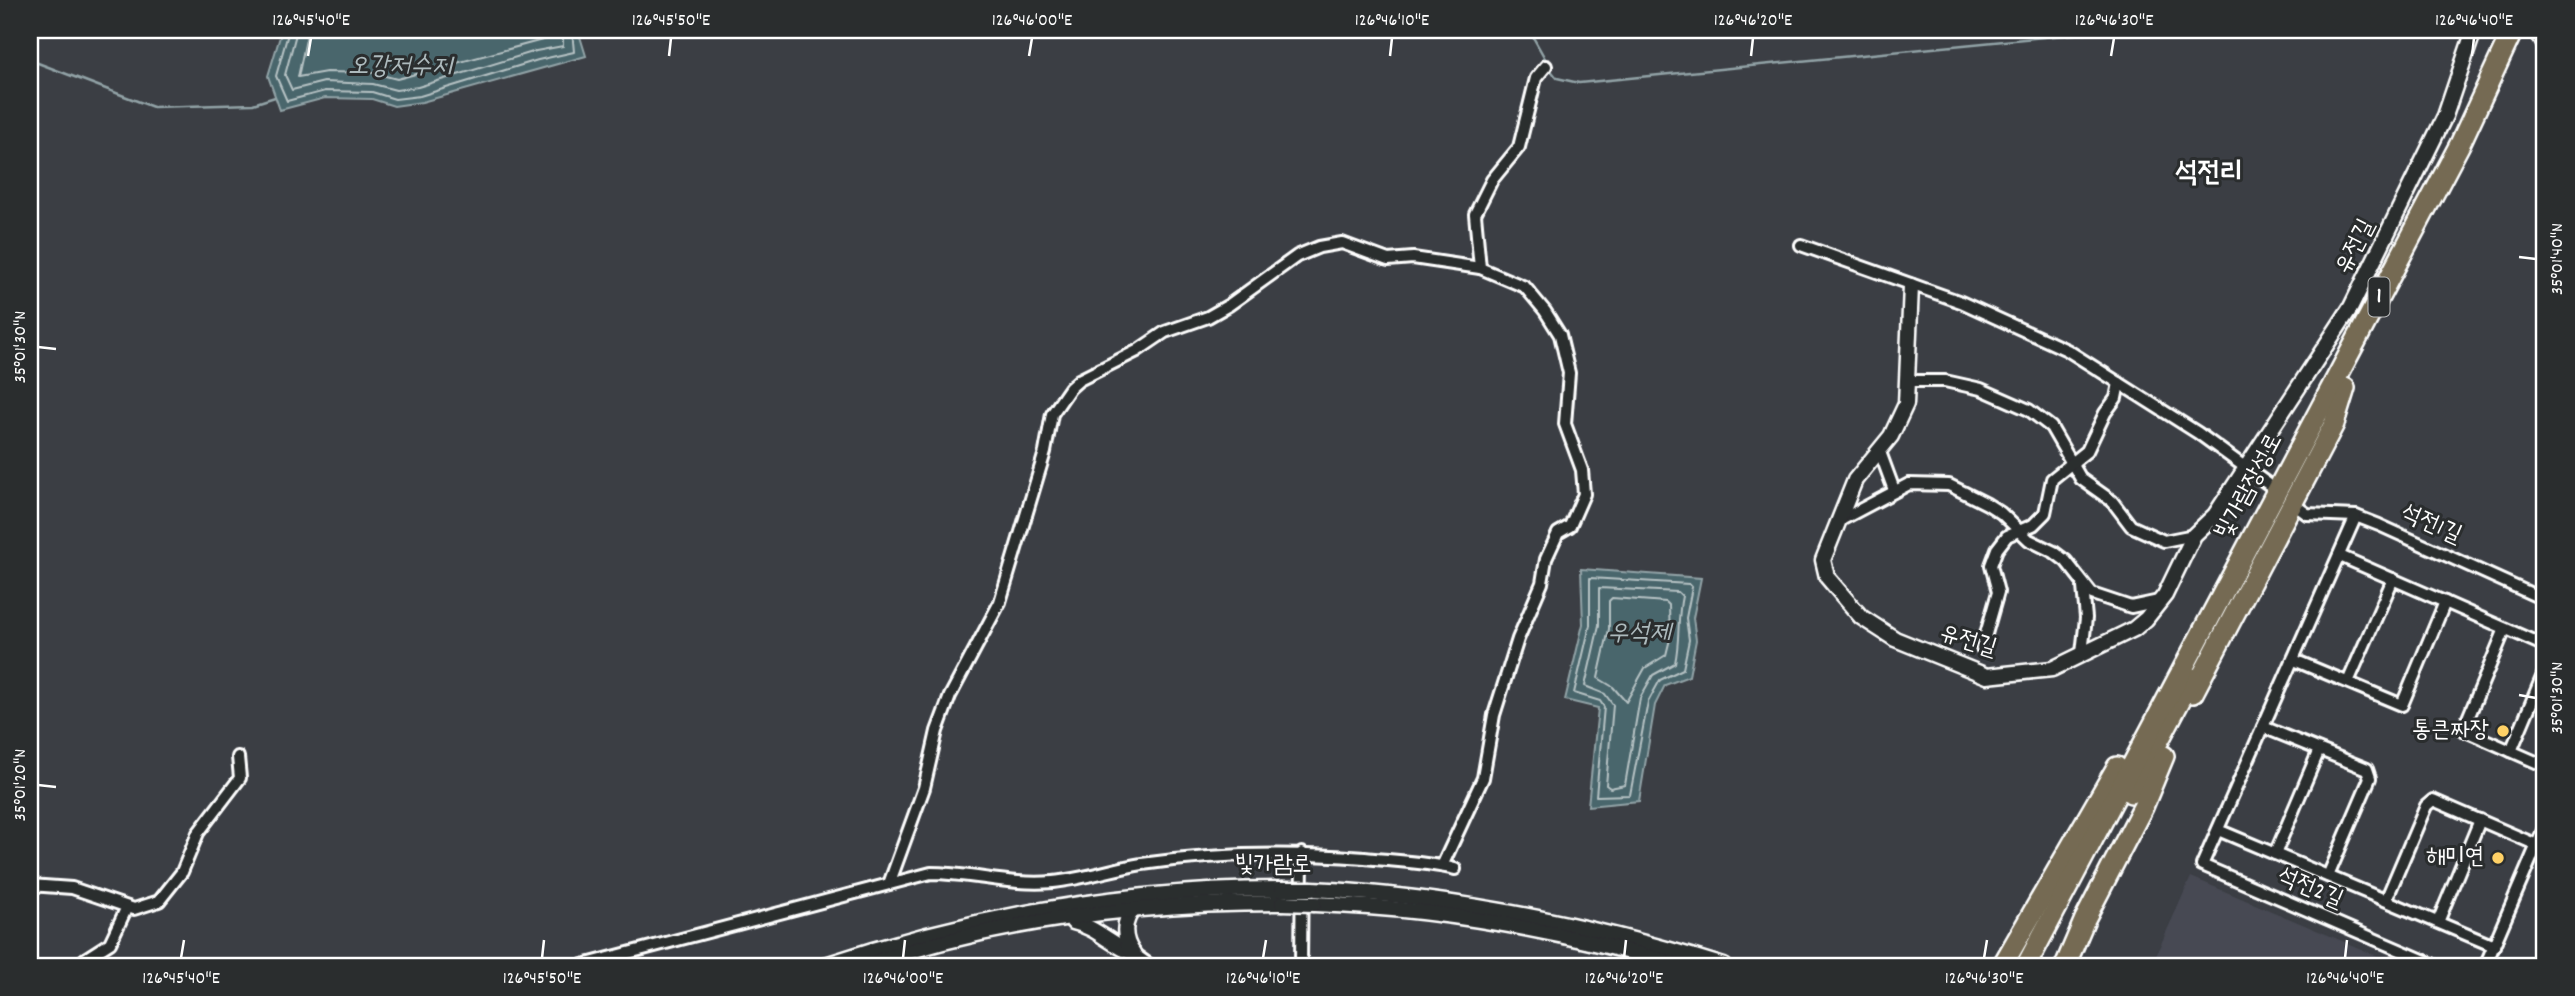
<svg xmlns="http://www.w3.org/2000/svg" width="2575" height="996" font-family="Dekko,'Poor Story',sans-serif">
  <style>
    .built { fill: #474953 }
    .water { fill: #49666c; stroke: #92a3a7; stroke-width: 2 }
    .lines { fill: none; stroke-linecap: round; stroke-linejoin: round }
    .shore { stroke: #b6c2c4; stroke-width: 2 }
    .stream { stroke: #92a3a7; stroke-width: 2.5 }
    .street-casing { stroke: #fff; stroke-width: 16 }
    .secondary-casing { stroke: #fff; stroke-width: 19 }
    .highway-casing { stroke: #fff; stroke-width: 24 }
    .street { stroke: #2a2d2e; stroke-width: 10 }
    .secondary { stroke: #2a2d2e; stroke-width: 14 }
    .highway { stroke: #746b52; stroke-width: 19 }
    .secondary-bridge-casing { stroke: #fff; stroke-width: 19; stroke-linecap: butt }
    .secondary-bridge { stroke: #2a2d2e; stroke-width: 14 }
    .ticks { fill: none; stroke: #fff; stroke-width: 2.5 }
    .poi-dot { fill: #ffd166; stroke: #2a2d2e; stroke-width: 2.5 }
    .labels { text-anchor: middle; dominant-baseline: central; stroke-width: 6; stroke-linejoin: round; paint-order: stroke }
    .shield { fill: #2a2d2e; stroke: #bfc0c0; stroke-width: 2 }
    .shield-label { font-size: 23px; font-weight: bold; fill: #fff }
    .street-label { font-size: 24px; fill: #fff; stroke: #2a2d2e }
    .poi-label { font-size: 24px; fill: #fff; stroke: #2a2d2e; text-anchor: end }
    .water-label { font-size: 26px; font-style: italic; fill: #adbabd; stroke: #2a2d2e }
    .quarter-label { font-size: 28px; font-weight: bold; fill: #fff; stroke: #2a2d2e }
    .neatline { fill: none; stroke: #fff; stroke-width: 2.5 }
    .ticks-label { font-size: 18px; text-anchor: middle; fill: #fff }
  </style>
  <rect width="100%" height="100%" fill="#3b3e44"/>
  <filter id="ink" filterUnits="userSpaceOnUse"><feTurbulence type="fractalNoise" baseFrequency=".0143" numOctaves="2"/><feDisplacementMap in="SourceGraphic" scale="14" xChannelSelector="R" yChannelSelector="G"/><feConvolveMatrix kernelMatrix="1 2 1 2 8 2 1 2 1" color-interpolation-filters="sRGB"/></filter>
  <g filter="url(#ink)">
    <polygon class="built" points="2191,877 2401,966 2151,966"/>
    <g class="water">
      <polygon points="282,30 578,30 586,56 422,102 394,106 372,99 325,98 280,110 268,76"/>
      <polygon points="1581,569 1701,578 1693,618 1696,640 1689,676 1665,685 1655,705 1639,801 1588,806 1598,708 1565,700 1583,624"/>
    </g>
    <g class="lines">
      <g class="shore">
        <polyline points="289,30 276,76 287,101 325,91 372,92 395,99 420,96 538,60 574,52 572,30"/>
        <polyline points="297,30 285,75 292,90 324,82 373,84 396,90 418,87 536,51 563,46 563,30"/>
        <polyline points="308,30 298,77 326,72 374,73 397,79 550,38 553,30"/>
        <polygon points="1590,578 1689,584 1692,587 1686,618 1689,640 1683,669 1660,680 1648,702 1630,795 1596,796 1604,707 1600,701 1574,693 1590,625"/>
        <path d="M1599 588 1678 592 1682 596C1677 619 1680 640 1675 663L1653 675 1640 698 1625 785 1610 788 1606 785 1613 705 1605 694 1585 686 1599 625Z"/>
        <polygon points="1612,598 1666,602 1669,605 1670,639 1666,655 1645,668 1626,702 1613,687 1598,678 1609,629 1609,601"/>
      </g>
      <g class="stream">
        <polyline points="1529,30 1547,62"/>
        <polyline points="2447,30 2459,34"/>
        <polyline points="30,60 153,107 253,104 275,97"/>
        <polyline points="1549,68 1557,78 1579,83 2115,30"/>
      </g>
      <g class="street-casing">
        <g id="street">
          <polyline points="1801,245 1961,302 2067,350 2198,433 2268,484"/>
          <polyline points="1908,381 1945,381 1981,389 2029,410 2051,427 2081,479 2112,501 2131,526 2164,541 2194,535"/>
          <polyline points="1880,452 1894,490"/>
          <polyline points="2295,505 2307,514 2356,516 2379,525 2545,600"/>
          <polyline points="2356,516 2202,865 2437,966"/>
          <polyline points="1837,522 1909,484 1949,485 1987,504 2001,513 2029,540 2054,552 2066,561 2092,594 2131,607 2159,601"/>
          <polyline points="2340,556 2545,646"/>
          <polyline points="2505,629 2463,730 2545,766"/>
          <polyline points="1982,648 1998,592 1991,565 1997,549 2007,536 2033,525 2045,513 2052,479 2087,451 2105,413 2116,398 2119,383"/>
          <polyline points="2082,653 2086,618 2083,587"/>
          <polyline points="2294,660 2402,705 2445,602"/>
          <polyline points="2348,682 2393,579"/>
          <polyline points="2263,727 2367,769 2370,778 2328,876"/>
          <polyline points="2511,751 2545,670"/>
          <polyline points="2218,830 2494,946"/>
          <polyline points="2275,854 2319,750"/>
          <polyline points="1442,866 1483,778 1494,715 1518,639 1542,583 1546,559 1558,533 1570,526 1584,494 1582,470 1565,424 1569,373 1560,335 1545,311 1525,287 1480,268 1475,214 1492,180 1519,147 1536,78 1546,66"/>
          <polyline points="889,884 924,788 937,731 950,696 1000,602 1045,452 1052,414 1070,388 1079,380 1137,351 1165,332 1208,317 1229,305 1297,256 1319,247 1342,243 1388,260 1413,258 1480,268"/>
          <polyline points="30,885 72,888 134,909 159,901 182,872 198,833 240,778 238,757"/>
          <polyline points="2386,900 2426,806 2433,800 2537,845"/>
          <polyline points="2438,922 2480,820"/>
          <polyline points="1133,953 1151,966"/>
          <polyline points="80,966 85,959 110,943 127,907"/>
          <path d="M579 966 931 873C972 873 1011 886 1053 882 1083 879 1112 869 1142 864 1217 853 1290 852 1365 858 1395 861 1426 862 1455 869"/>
          <polyline points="1301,966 1302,853"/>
          <polyline points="2485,966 2545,826"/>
        </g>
      </g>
      <g class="secondary-casing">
        <g id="secondary">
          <polyline points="2538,32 2545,46"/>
          <polyline points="1911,286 1906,404 1891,436 1855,480 1823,560 1827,577 1861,617 1895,639 1987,676 2052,669 2134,629 2146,619 2165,595 2194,535 2215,515 2351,307 2445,116 2474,30"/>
          <path d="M1312 889C1453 896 1589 924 1724 966"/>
          <path d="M1314 904C1440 908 1562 931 1682 966"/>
          <path d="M1073 922C1096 927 1110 944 1133 953"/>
          <path d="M1133 953C1123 939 1122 921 1134 909"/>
          <path d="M822 966C972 916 1123 889 1282 889"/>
          <path d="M863 966C996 920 1141 903 1282 903"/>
        </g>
      </g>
      <g class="highway-casing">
        <g id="highway">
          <polyline points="2193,693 2334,424 2345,388"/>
          <polyline points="2131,793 2192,678"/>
          <polyline points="2002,966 2117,767"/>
          <polyline points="2026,966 2460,144 2513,30"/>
          <polyline points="2065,966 2085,919 2143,807 2164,756"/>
        </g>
      </g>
      <use href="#street" class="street"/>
      <use href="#secondary" class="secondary"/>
      <use href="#highway" class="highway"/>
      <g class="secondary-bridge-casing">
        <g id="secondary-bridge">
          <polyline points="1282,889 1312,889"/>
          <polyline points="1282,903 1314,904"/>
        </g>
      </g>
      <use href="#secondary-bridge" class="secondary-bridge"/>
    </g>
  </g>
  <path class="ticks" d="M308 56 311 38M669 56 671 38M1029 56 1032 38M1390 56 1392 38M1751 56 1753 38M2111 56 2114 38M2472 56 2474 38M2519 257 2536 259M38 347 56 349M2519 695 2536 698M38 785 56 787M181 958 184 940M542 958 544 940M903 958 905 940M1263 958 1266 940M1624 958 1626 940M1984 958 1987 940M2345 958 2347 940"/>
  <g class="poi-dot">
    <circle cx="2503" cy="731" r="7"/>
    <circle cx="2498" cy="858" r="7"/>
  </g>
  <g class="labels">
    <rect class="shield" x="2368.5" y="277.5" width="21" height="39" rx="5"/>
    <g class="shield-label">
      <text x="2379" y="297">1</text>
    </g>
    <g class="street-label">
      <text transform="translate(2356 247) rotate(-63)">유전길</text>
      <text transform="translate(2250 487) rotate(-62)">빛가람장성로</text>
      <text transform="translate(2431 525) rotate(24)">석전1길</text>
      <text transform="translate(1968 642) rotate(17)">유전길</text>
      <text x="1273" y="866">빛가람로</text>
      <text transform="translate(2310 889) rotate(23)">석전2길</text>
    </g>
    <g class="poi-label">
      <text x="2489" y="731">통큰짜장</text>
      <text x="2484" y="858">해미연</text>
    </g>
    <g class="water-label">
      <text x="400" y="67">오강저수지</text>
      <text x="1639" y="634">우석제</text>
    </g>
    <g class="quarter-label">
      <text x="2209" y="175">석전리</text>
    </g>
  </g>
  <rect width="2575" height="996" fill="none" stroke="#2a2d2e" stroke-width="77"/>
  <rect x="38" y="38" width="2498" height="920" class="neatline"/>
  <g class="ticks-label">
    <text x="311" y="25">126°45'40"E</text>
    <text x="671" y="25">126°45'50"E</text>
    <text x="1032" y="25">126°46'00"E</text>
    <text x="1392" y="25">126°46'10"E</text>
    <text x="1753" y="25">126°46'20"E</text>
    <text x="2114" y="25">126°46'30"E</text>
    <text x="2474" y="25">126°46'40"E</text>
    <text transform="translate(2556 259) rotate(-90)" y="6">35°01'40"N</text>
    <text transform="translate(19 347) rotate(-90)" y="6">35°01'30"N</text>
    <text transform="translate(2556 698) rotate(-90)" y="6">35°01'30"N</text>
    <text transform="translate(19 785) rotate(-90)" y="6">35°01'20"N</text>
    <text x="181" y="983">126°45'40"E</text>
    <text x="542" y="983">126°45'50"E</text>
    <text x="903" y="983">126°46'00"E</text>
    <text x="1263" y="983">126°46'10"E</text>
    <text x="1624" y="983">126°46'20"E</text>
    <text x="1984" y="983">126°46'30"E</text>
    <text x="2345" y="983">126°46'40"E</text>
  </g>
</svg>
